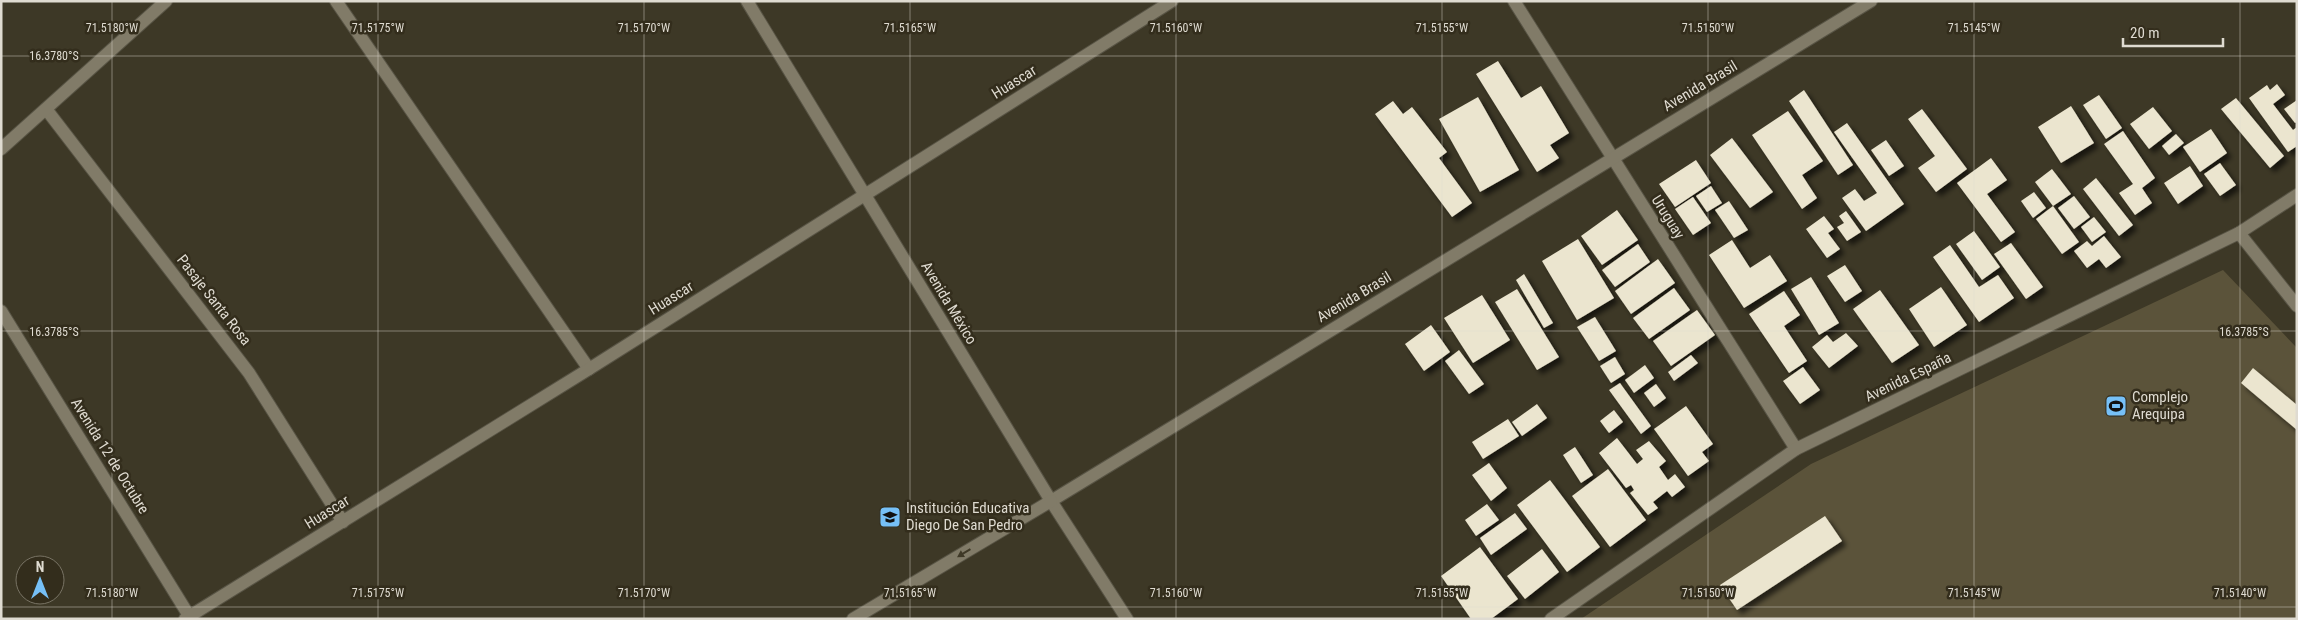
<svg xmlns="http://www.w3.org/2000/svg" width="2298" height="620" font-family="'Roboto Condensed',sans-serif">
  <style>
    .green { fill: #5b533a }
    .building { fill: #ebe5cf; filter: url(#shadow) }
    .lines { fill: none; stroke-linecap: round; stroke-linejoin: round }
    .minor-casing { stroke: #585445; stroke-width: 14 }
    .tertiary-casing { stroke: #585445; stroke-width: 14 }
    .minor { stroke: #817b68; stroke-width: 12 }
    .tertiary { stroke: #817b68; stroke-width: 12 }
    .oneway { fill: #3f3927 }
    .ticks { fill: none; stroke: #dfdbd1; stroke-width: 1; stroke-opacity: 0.45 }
    .labels { text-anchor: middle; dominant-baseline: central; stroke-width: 5; stroke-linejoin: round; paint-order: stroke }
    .street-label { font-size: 15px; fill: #dfdbd1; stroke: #332d1c }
    .poi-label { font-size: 15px; fill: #dfdbd1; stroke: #332d1c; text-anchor: start }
    .ticks-label { font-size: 12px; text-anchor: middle; fill: #dfdbd1; stroke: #332d1c; stroke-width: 5; stroke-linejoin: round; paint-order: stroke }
  </style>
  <defs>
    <filter id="shadow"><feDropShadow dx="4.5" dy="4.5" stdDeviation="2.5" flood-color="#0009"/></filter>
  </defs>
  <rect width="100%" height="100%" fill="#3d3826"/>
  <polygon class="green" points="2223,270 2297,348 2297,619 1581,619 1811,464"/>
  <g class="building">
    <polygon points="1498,61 1521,98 1541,86 1569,133 1550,145 1559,158 1537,172 1476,74"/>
    <polygon points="2277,84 2285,95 2273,104 2293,130 2297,127 2297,146 2288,152 2249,98 2267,85 2270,90"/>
    <polygon points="1804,90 1853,165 1838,175 1789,101"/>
    <polygon points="2099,95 2122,128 2106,139 2083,105"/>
    <polygon points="1478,97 1519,170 1480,192 1439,119"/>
    <polygon points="2236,98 2284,156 2270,168 2221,109"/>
    <polygon points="2297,100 2297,122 2295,123 2284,109"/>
    <polygon points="1393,101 1403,114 1412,107 1447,152 1439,158 1472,203 1452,217 1375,114"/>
    <polygon points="2071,106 2094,143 2061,163 2038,127"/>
    <polygon points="2153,107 2172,131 2149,149 2130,124"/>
    <polygon points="1922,109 1967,169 1936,192 1918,168 1935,156 1908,119"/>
    <polygon points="1788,111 1823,161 1802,175 1817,198 1802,209 1752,135"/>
    <polygon points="1847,123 1904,204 1866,231 1842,198 1855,189 1864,201 1877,193 1834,132"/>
    <polygon points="2211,129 2227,153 2200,172 2183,147"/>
    <polygon points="2123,131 2155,178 2142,188 2152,203 2135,215 2119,193 2133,184 2104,144"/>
    <polygon points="2176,134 2184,143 2169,155 2162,146"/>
    <polygon points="1732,138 1773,192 1750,208 1710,155"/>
    <polygon points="1886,140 1904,166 1889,176 1871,150"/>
    <polygon points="1991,158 2007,180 1987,194 2015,232 2001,242 1957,183"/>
    <polygon points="1696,160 1711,183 1675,207 1659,184"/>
    <polygon points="2220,163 2236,185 2220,196 2204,174"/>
    <polygon points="2190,166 2203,186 2178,204 2164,183"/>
    <polygon points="2052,169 2071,194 2053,206 2035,182"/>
    <polygon points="2096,178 2133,225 2119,236 2083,189"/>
    <polygon points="1711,186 1722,203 1707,212 1696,196"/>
    <polygon points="2034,192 2046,208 2033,218 2021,201"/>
    <polygon points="2074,196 2090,217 2074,229 2058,208"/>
    <polygon points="1693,197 1711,223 1693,235 1675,209"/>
    <polygon points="1729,201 1748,230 1734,238 1715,210"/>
    <polygon points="2053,206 2079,242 2062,254 2036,219"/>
    <polygon points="1617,210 1638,240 1602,265 1581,236"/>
    <polygon points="1846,211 1861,232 1847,241 1837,227 1844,223 1839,216"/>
    <polygon points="1824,216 1834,229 1828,233 1840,249 1827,258 1806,229"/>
    <polygon points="2094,217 2106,232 2092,242 2081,227"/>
    <polygon points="1974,231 2000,267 1982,280 1956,244"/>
    <polygon points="2104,236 2121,257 2106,268 2099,259 2087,268 2074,251 2087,241 2092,246"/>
    <polygon points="1578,239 1614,298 1577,320 1542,261"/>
    <polygon points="1732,240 1750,268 1770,255 1787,281 1744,308 1709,255"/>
    <polygon points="2011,243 2043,287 2026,299 1994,254"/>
    <polygon points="1638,244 1650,262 1615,287 1602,270"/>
    <polygon points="1950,245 1979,287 1998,275 2014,298 1979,322 1933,257"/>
    <polygon points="1658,259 1675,283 1631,314 1615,291"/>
    <polygon points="1845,265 1862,291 1845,302 1827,276"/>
    <polygon points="1524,274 1553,323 1544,328 1516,280"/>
    <polygon points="1811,277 1839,323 1819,335 1791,289"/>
    <polygon points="1941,287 1967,325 1934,347 1909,309"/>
    <polygon points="1674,288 1690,310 1649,339 1633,318"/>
    <polygon points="1517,289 1559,357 1537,370 1495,302"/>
    <polygon points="1880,290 1919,345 1892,363 1853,309"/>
    <polygon points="1784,291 1800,315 1784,326 1807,361 1789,373 1749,314"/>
    <polygon points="1482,295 1510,340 1473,363 1444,318"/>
    <polygon points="1697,310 1715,335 1671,366 1653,341"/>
    <polygon points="1595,317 1616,351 1599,361 1577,327"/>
    <polygon points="1431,325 1450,352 1424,371 1405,344"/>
    <polygon points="1846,333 1858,346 1829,368 1812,347 1827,335 1833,342"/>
    <polygon points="1459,350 1484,384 1469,394 1445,361"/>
    <polygon points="1691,355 1698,363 1674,381 1668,372"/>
    <polygon points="1615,357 1625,374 1611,383 1600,366"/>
    <polygon points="1645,365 1654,378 1634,393 1625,380"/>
    <polygon points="1803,367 1820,390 1800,404 1783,381"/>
    <polygon points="2253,368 2297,405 2297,430 2241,383"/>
    <polygon points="1620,383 1651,426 1641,434 1609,390"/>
    <polygon points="1656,384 1666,398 1654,407 1644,393"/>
    <polygon points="1537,404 1547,418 1522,436 1512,422"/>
    <polygon points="1686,406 1713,444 1702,452 1709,461 1688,476 1654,429"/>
    <polygon points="1614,410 1623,422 1609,433 1600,421"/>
    <polygon points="1508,419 1519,436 1483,459 1472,442"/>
    <polygon points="1617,438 1637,464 1643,459 1636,450 1649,441 1666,461 1659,467 1668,480 1675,474 1685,487 1672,497 1667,491 1653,502 1658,508 1648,515 1630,493 1634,490 1631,485 1626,488 1599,453"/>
    <polygon points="1575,447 1593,475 1581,483 1563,455"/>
    <polygon points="1489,463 1507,488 1491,501 1472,475"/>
    <polygon points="1608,469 1646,520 1610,547 1572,496"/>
    <polygon points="1550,480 1600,547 1567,572 1517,505"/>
    <polygon points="1487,504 1499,520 1476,536 1465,520"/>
    <polygon points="1515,513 1527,529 1491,555 1480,538"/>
    <polygon points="1825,516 1842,541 1737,610 1720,585"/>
    <polygon points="1480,547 1518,599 1491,619 1471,619 1441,576"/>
    <polygon points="1542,549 1559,572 1525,599 1507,576"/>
  </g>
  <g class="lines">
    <g class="minor-casing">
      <g id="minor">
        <polyline points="336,1 589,369"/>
        <polyline points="1514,1 1796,449"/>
        <polyline points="46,109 249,373 343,522"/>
        <polyline points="2239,233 2297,306"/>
        <polyline points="1,311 191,619"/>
        <polyline points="1051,501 1871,1"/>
        <polyline points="185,619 589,369 1172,1"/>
      </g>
    </g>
    <g class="tertiary-casing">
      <g id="tertiary">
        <polyline points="747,1 1051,501 1127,619"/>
        <polyline points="1,149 166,1"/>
        <polyline points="853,619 1051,501"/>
        <polyline points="1551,619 1796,449 2239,233 2297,195"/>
      </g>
    </g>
    <use href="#minor" class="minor"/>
    <use href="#tertiary" class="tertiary"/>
  </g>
  <defs><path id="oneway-solid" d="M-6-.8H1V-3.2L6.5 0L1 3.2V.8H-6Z" transform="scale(1.25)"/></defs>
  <use class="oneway" href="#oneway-solid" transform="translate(964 553) rotate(149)"/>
  <path class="ticks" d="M112 1V619M378 1V619M644 1V619M910 1V619M1176 1V619M1442 1V619M1708 1V619M1974 1V619M2240 1V619M1 56H2297M1 331H2297M1 607H2297"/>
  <defs>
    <g id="stadium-square" transform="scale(1.125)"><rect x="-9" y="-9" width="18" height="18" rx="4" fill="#76c0f7" stroke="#332d1c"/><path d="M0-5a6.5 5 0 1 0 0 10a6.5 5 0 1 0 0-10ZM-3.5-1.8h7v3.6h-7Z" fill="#111"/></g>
    <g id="school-square" transform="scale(1.125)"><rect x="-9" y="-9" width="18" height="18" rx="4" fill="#76c0f7" stroke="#332d1c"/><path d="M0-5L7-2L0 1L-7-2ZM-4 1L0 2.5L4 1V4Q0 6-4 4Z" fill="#111"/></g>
  </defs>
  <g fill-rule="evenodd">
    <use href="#stadium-square" x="2116" y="406"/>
    <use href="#school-square" x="890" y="517"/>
  </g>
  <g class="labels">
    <g class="street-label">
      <text transform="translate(1014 82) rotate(-32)">Huascar</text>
      <text transform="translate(1700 86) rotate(-31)">Avenida Brasil</text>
      <text transform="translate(1668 217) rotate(58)">Uruguay</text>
      <text transform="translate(1354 297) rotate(-31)">Avenida Brasil</text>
      <text transform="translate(671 298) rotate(-32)">Huascar</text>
      <text transform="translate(214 300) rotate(52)">Pasaje Santa Rosa</text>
      <text transform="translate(949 303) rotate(59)">Avenida México</text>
      <text transform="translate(1908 377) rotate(-26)">Avenida España</text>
      <text transform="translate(110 456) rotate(58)">Avenida 12 de Octubre</text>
      <text transform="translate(327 512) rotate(-32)">Huascar</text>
    </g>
    <g class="poi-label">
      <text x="2132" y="397">Complejo<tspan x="2132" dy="17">Arequipa</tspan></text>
      <text x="906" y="508">Institución Educativa<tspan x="906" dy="17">Diego De San Pedro</tspan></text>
    </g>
  </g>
  <g class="ticks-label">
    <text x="112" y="32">71.5180°W</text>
    <text x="378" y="32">71.5175°W</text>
    <text x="644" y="32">71.5170°W</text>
    <text x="910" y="32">71.5165°W</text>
    <text x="1176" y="32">71.5160°W</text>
    <text x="1442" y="32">71.5155°W</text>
    <text x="1708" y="32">71.5150°W</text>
    <text x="1974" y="32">71.5145°W</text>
    <text x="54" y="60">16.3780°S</text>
    <text x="54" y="336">16.3785°S</text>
    <text x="2244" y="336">16.3785°S</text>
    <text x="112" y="597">71.5180°W</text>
    <text x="378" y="597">71.5175°W</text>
    <text x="644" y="597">71.5170°W</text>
    <text x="910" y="597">71.5165°W</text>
    <text x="1176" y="597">71.5160°W</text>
    <text x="1442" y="597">71.5155°W</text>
    <text x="1708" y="597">71.5150°W</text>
    <text x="1974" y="597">71.5145°W</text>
    <text x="2240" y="597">71.5140°W</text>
  </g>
  <rect width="2298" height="620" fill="none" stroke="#dfdbd1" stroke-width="5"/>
  <g transform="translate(40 580)"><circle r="24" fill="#332d1c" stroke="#787364"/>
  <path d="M0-4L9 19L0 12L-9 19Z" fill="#76c0f7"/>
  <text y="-8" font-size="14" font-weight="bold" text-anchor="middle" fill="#dfdbd1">N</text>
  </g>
  <path d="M2123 38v8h100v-8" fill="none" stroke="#dfdbd1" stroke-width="2.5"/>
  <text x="2130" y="38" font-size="15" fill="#dfdbd1" stroke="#332d1c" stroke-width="4" paint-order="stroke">20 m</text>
</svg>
